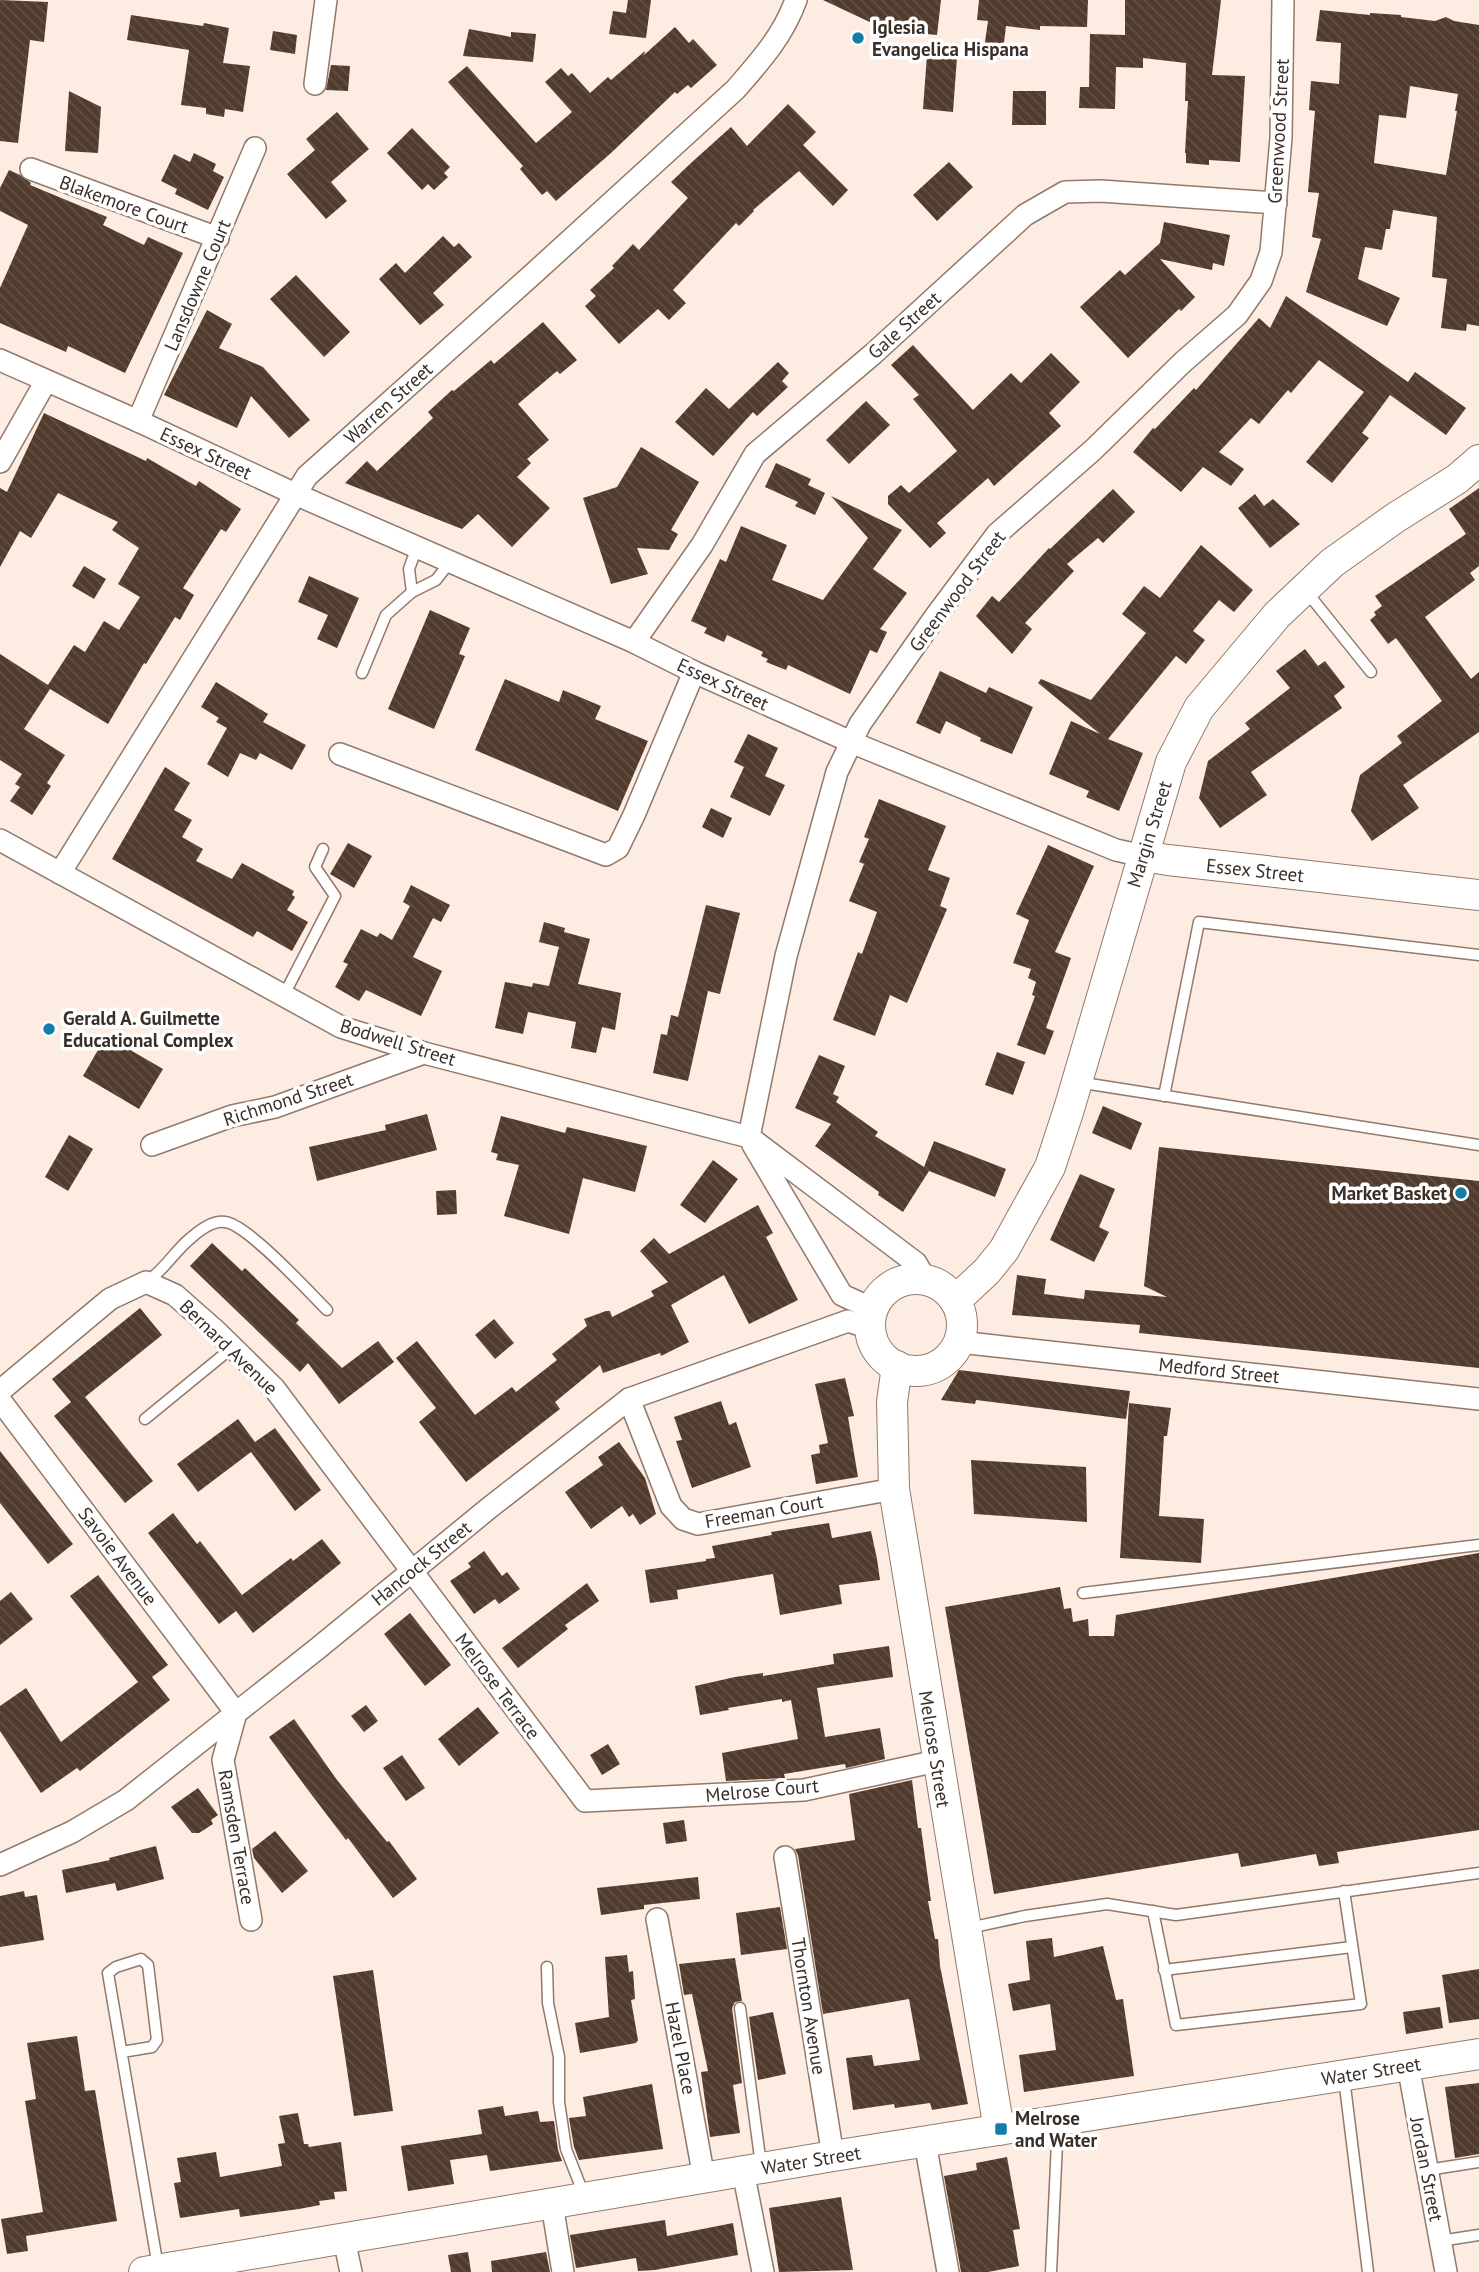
<svg xmlns="http://www.w3.org/2000/svg" width="1479" height="2272" font-family="'PT Sans',sans-serif">
  <style>
    .building { fill: url(#building-back-hatch); fill-rule: evenodd }
    .lines { fill: none; stroke-linecap: round; stroke-linejoin: round }
    .lane-casing { stroke: #92796a; stroke-width: 13 }
    .street-casing { stroke: #92796a; stroke-width: 24 }
    .secondary-casing { stroke: #92796a; stroke-width: 32 }
    .lane { stroke: #fff; stroke-width: 10 }
    .street { stroke: #fff; stroke-width: 21 }
    .secondary { stroke: #fff; stroke-width: 30 }
    .poi-dot { fill: #157ea8; stroke: #fff; stroke-width: 2.5 }
    .labels { text-anchor: middle; dominant-baseline: central; stroke-width: 7; stroke-linejoin: round; paint-order: stroke }
    .poi-label { font-size: 19px; font-weight: bold; fill: #3a2f28; stroke: #fff; text-anchor: start }
    .street-label { font-size: 19px; fill: #3a2f28; stroke: #fff }
  </style>
  <defs>
    <pattern id="building-back-hatch" width="6" height="6" patternUnits="userSpaceOnUse" patternTransform="scale(1.75)"><rect width="6" height="6" fill="#513b2d"/><path d="M-1 5l2 2M0 0l6 6M5-1l2 2" fill="none" stroke="#624f43"/></pattern>
  </defs>
  <rect width="100%" height="100%" fill="#fdece2"/>
  <g class="building">
    <polygon points="0,0 48,2 44,42 30,40 18,143 0,141"/>
    <polygon points="628,0 651,0 646,38 609,34 613,11 626,13"/>
    <polygon points="823,0 941,0 937,35 894,31 893,33"/>
    <polygon points="979,0 1088,0 1087,27 1040,26 1040,30 1006,26 1002,59 983,56 988,21 977,20"/>
    <polygon points="1125,0 1221,0 1212,75 1245,76 1240,162 1209,160 1209,165 1186,163 1186,153 1185,153 1188,101 1185,101 1186,63 1143,58 1143,68 1116,67 1115,109 1079,108 1080,87 1089,87 1090,34 1125,35"/>
    <path d="M1320 10 1370 15V13L1401 15V17L1435 21 1446 17 1454 21 1479 25V326L1467 324 1466 331 1441 328 1447 279 1432 277 1437 217 1393 210 1390 229H1386L1382 250 1365 247 1358 279 1400 298 1387 326 1306 292 1321 239 1312 237 1319 193 1308 192 1315 111 1309 110 1311 81 1339 84 1341 43 1316 41ZM1410 86 1458 94 1455 111H1457L1446 175 1374 163 1379 115 1406 118Z"/>
    <polygon points="131,15 203,26 204,23 229,28 223,63 250,66 243,112 225,109 224,117 206,114 206,108 181,105 189,50 127,40"/>
    <polygon points="675,27 689,43 693,39 717,65 691,88 688,85 677,94 675,92 611,153 556,201 547,191 542,195 520,169 523,166 448,82 467,66 536,143 572,112 545,82 561,68 568,76 572,73 590,93 608,77 611,80 645,51 644,55"/>
    <polygon points="469,29 511,37 511,32 536,34 533,62 463,56"/>
    <polygon points="273,31 297,35 295,54 270,50"/>
    <polygon points="927,55 957,57 953,112 923,109"/>
    <polygon points="331,65 350,66 348,91 326,90"/>
    <polygon points="69,91 101,107 98,153 65,151"/>
    <polygon points="1013,91 1046,91 1046,125 1012,125"/>
    <polygon points="788,104 816,132 803,145 848,190 833,206 799,171 753,210 754,211 739,226 736,223 673,290 686,303 669,320 658,309 619,344 585,306 596,296 590,290 614,268 612,266 633,244 639,250 688,198 671,182 691,163 731,127 747,146"/>
    <polygon points="337,112 369,149 331,182 347,201 326,219 287,174 315,150 306,139"/>
    <polygon points="412,128 450,167 444,173 448,177 434,190 428,184 422,190 387,153"/>
    <polygon points="194,153 216,164 213,171 224,177 208,210 175,194 177,189 161,181 174,154 190,162"/>
    <polygon points="949,162 973,187 937,221 913,195"/>
    <polygon points="9,170 20,175 31,183 30,185 107,217 103,225 144,245 148,237 183,253 125,373 68,346 66,352 0,323 0,288 28,225 0,211 0,188"/>
    <polygon points="1164,222 1230,235 1224,266 1213,263 1212,270 1160,259 1195,297 1181,311 1179,309 1128,358 1080,307 1120,270 1125,275 1160,243"/>
    <polygon points="443,236 454,247 459,243 472,257 433,293 444,305 420,325 379,279 396,263 405,273"/>
    <polygon points="296,275 350,332 324,357 270,299"/>
    <polygon points="1286,296 1408,382 1415,372 1466,408 1446,435 1390,395 1362,433 1369,438 1332,483 1306,462 1364,392 1319,360 1291,393 1288,390 1259,424 1251,418 1219,452 1244,469 1231,486 1203,467 1181,492 1133,452 1153,428 1155,429 1194,388 1196,390 1259,318 1270,328"/>
    <polygon points="207,310 232,324 219,348 263,367 310,420 289,438 251,396 237,428 164,395"/>
    <polygon points="543,322 577,360 560,374 557,371 518,404 549,440 527,459 531,463 517,477 550,508 512,547 478,514 462,529 345,483 367,461 377,471 433,418 428,412 452,390 454,391 491,360 494,364"/>
    <polygon points="913,345 973,410 1011,373 1021,383 1051,353 1080,382 1049,413 1061,426 994,486 988,478 937,523 946,533 930,548 888,504 888,496 901,485 909,493 957,451 913,399 919,395 891,365"/>
    <polygon points="778,362 789,373 782,381 788,387 757,416 753,412 713,456 675,422 706,388 729,409"/>
    <polygon points="866,401 890,425 849,464 826,440"/>
    <polygon points="44,413 146,461 147,458 196,486 199,481 241,509 226,532 221,529 183,588 194,595 180,620 175,617 146,664 144,663 108,724 50,689 24,729 65,755 47,783 51,786 32,815 10,801 20,787 15,784 22,774 0,760 0,654 48,685 74,645 85,652 104,621 119,630 140,597 118,584 139,548 112,530 118,522 58,493 31,538 20,531 0,567 0,488 7,492"/>
    <polygon points="641,447 699,482 671,530 678,534 669,550 637,548 648,574 611,584 583,498 617,487"/>
    <polygon points="776,463 811,479 808,485 825,493 815,515 795,506 798,502 765,487"/>
    <polygon points="1479,488 1479,566 1470,573 1475,580 1425,617 1471,679 1479,672 1479,732 1403,785 1419,808 1372,841 1351,811 1360,775 1402,743 1397,736 1442,701 1396,638 1388,644 1370,620 1376,615 1374,612 1382,606 1375,596 1466,534 1449,509"/>
    <polygon points="1113,489 1135,512 1103,543 1098,538 1067,564 1074,571 1025,623 1032,629 1012,654 976,616 992,596 999,602 1049,548 1050,549"/>
    <polygon points="1255,494 1264,506 1273,499 1300,524 1270,548 1238,508"/>
    <polygon points="831,496 902,530 873,569 907,593 880,629 887,632 877,653 870,650 850,694 788,665 786,670 766,662 768,659 761,656 763,652 727,635 724,642 704,633 707,628 691,621 720,559 726,562 741,526 787,545 772,580 823,600 868,538"/>
    <polygon points="1201,545 1253,590 1234,612 1219,600 1193,631 1205,640 1186,664 1176,656 1108,739 1143,753 1119,811 1086,797 1089,791 1049,774 1071,721 1100,734 1038,683 1041,679 1091,700 1146,633 1122,614 1144,586 1160,598"/>
    <polygon points="84,566 106,579 94,599 72,586"/>
    <polygon points="309,576 359,598 337,648 317,639 328,615 298,602"/>
    <polygon points="430,610 470,628 459,654 465,656 434,729 388,709"/>
    <polygon points="1305,649 1318,666 1325,661 1345,687 1334,696 1342,708 1251,772 1267,795 1220,828 1199,798 1208,761 1250,729 1245,723 1290,688 1276,671"/>
    <polygon points="940,671 986,693 989,687 1033,707 1012,754 980,741 981,738 946,721 940,734 916,723"/>
    <polygon points="505,679 559,702 563,690 601,706 595,719 648,741 618,811 475,750"/>
    <polygon points="216,682 268,714 263,722 306,745 292,770 260,753 256,760 240,753 228,777 207,764 227,728 216,722 219,718 201,707"/>
    <polygon points="748,734 778,748 765,776 785,785 770,816 730,797 744,767 734,762"/>
    <polygon points="165,767 190,783 174,810 192,820 182,837 203,849 196,861 232,879 242,863 294,891 292,895 295,897 287,910 308,922 292,951 257,931 253,937 112,859"/>
    <polygon points="879,799 946,826 928,870 950,878 940,906 947,909 907,1003 890,995 875,1036 833,1020 858,952 862,954 877,912 849,901 864,864 859,862 869,839 864,837"/>
    <polygon points="711,808 732,818 723,838 702,827"/>
    <polygon points="348,843 372,856 354,888 330,874"/>
    <polygon points="1048,845 1094,866 1055,952 1071,958 1046,1028 1054,1031 1045,1055 1017,1045 1035,996 1032,995 1036,982 1028,978 1031,969 1013,963 1029,920 1016,914"/>
    <polygon points="411,885 450,905 441,922 433,918 413,957 442,971 421,1016 366,990 359,1001 335,987 348,964 343,962 361,929 377,937 380,933 392,940 410,906 403,902"/>
    <polygon points="706,905 740,913 720,994 708,991 688,1081 653,1073 661,1034 667,1035 671,1015 678,1017"/>
    <polygon points="544,922 565,928 564,932 590,939 578,984 621,993 615,1030 602,1027 596,1053 571,1048 576,1022 528,1012 523,1034 495,1028 505,982 532,987 533,983 549,986 559,947 539,942"/>
    <polygon points="106,1036 163,1069 139,1109 83,1076"/>
    <polygon points="997,1052 1025,1062 1013,1095 985,1085"/>
    <polygon points="819,1055 845,1066 833,1094 839,1097 836,1102 878,1132 875,1136 924,1167 934,1141 1006,1169 995,1197 929,1171 903,1212 878,1195 879,1192 815,1146 831,1124 795,1108"/>
    <polygon points="1103,1106 1142,1123 1131,1150 1092,1133"/>
    <polygon points="427,1114 437,1150 317,1181 309,1147 386,1130 385,1125"/>
    <polygon points="501,1116 565,1133 567,1127 647,1146 635,1192 583,1178 569,1234 504,1216 519,1165 496,1160 498,1154 491,1152"/>
    <polygon points="69,1135 93,1149 68,1191 45,1177"/>
    <polygon points="1159,1147 1479,1181 1479,1368 1139,1333 1140,1325 1012,1315 1017,1275 1046,1279 1044,1294 1084,1299 1085,1290 1167,1297 1144,1286"/>
    <polygon points="713,1160 738,1179 705,1223 680,1205"/>
    <polygon points="1080,1174 1115,1189 1099,1227 1109,1232 1094,1262 1050,1240"/>
    <polygon points="456,1190 457,1214 437,1215 436,1191"/>
    <polygon points="758,1205 773,1233 766,1237 798,1300 749,1324 724,1275 671,1305 689,1342 661,1356 660,1353 603,1373 600,1365 555,1402 560,1409 466,1482 419,1422 436,1408 396,1358 417,1341 475,1415 512,1387 516,1392 557,1360 552,1354 587,1326 584,1319 606,1311 610,1311 612,1317 654,1296 651,1291 668,1282 640,1251 654,1238 669,1254"/>
    <polygon points="212,1243 242,1271 245,1268 299,1320 296,1323 342,1368 378,1341 394,1362 339,1404 308,1363 300,1372 190,1266"/>
    <polygon points="140,1308 162,1335 85,1397 153,1481 125,1503 54,1416 71,1402 52,1379"/>
    <polygon points="494,1319 514,1343 495,1359 475,1335"/>
    <polygon points="959,1370 1130,1391 1126,1419 976,1400 975,1404 941,1400"/>
    <polygon points="845,1378 854,1416 848,1417 858,1477 816,1484 811,1455 820,1453 819,1445 828,1443 815,1384"/>
    <polygon points="721,1401 729,1425 736,1422 751,1467 692,1488 676,1441 682,1440 674,1417"/>
    <polygon points="1129,1403 1171,1408 1167,1436 1164,1436 1159,1516 1204,1519 1201,1563 1120,1558"/>
    <polygon points="238,1419 255,1442 275,1428 321,1490 295,1511 251,1452 198,1492 177,1464"/>
    <polygon points="619,1442 645,1478 656,1514 640,1525 633,1514 629,1517 622,1506 591,1529 565,1492 603,1465 598,1457"/>
    <polygon points="0,1451 73,1544 48,1564 0,1503"/>
    <polygon points="971,1460 1086,1467 1087,1522 974,1514"/>
    <polygon points="173,1513 197,1544 200,1541 242,1595 291,1558 293,1561 322,1539 341,1563 253,1633 236,1611 219,1624 148,1533"/>
    <polygon points="829,1523 832,1538 871,1531 877,1559 880,1580 839,1585 842,1604 780,1615 773,1574 677,1590 678,1599 650,1603 645,1570 706,1561 706,1559 715,1558 712,1546 772,1535 771,1532"/>
    <polygon points="484,1551 502,1576 507,1572 520,1589 499,1604 495,1599 474,1614 450,1581 471,1567 468,1563"/>
    <polygon points="1479,1553 1479,1830 1337,1852 1339,1863 1319,1866 1316,1854 1241,1867 1238,1853 994,1894 945,1607 1060,1587 1064,1609 1071,1608 1073,1622 1088,1619 1089,1636 1114,1636 1116,1615"/>
    <polygon points="98,1575 168,1665 152,1677 170,1700 80,1771 77,1768 41,1793 0,1731 0,1706 26,1688 61,1742 138,1682 70,1596"/>
    <polygon points="587,1583 599,1601 565,1625 568,1629 518,1668 502,1648"/>
    <polygon points="11,1592 33,1619 0,1645 0,1601"/>
    <polygon points="410,1613 451,1665 425,1686 384,1634"/>
    <polygon points="889,1646 893,1677 817,1688 825,1737 880,1728 885,1759 846,1768 845,1764 784,1774 785,1778 726,1781 722,1753 798,1739 791,1700 782,1702 782,1699 728,1708 729,1710 700,1715 695,1686 735,1677 763,1673 763,1676 834,1664 833,1654"/>
    <polygon points="366,1705 378,1721 364,1732 351,1716"/>
    <polygon points="478,1707 499,1733 459,1766 438,1739"/>
    <polygon points="294,1719 337,1780 387,1842 389,1841 417,1879 393,1898 348,1838 346,1840 305,1786 269,1737"/>
    <polygon points="608,1744 620,1764 602,1775 590,1755"/>
    <polygon points="402,1755 425,1788 406,1801 383,1768"/>
    <polygon points="912,1780 918,1828 921,1828 931,1901 928,1901 935,1939 938,1939 940,1966 968,2104 932,2110 930,2103 895,2108 894,2104 853,2110 846,2058 872,2055 874,2066 920,2060 909,1999 823,2014 798,1855 795,1849 855,1840 849,1794"/>
    <polygon points="198,1788 218,1815 211,1820 213,1824 199,1833 192,1833 171,1807"/>
    <polygon points="684,1820 687,1841 666,1844 663,1823"/>
    <polygon points="275,1831 308,1871 282,1893 254,1858 252,1849"/>
    <polygon points="156,1846 164,1879 117,1891 115,1883 66,1893 62,1870 110,1860 109,1858"/>
    <polygon points="698,1877 700,1899 644,1905 644,1909 601,1915 597,1888"/>
    <polygon points="24,1891 25,1897 37,1895 44,1940 0,1947 0,1896"/>
    <polygon points="780,1907 787,1949 741,1955 736,1913"/>
    <polygon points="1052,1938 1054,1957 1103,1946 1116,2000 1123,1999 1134,2076 1024,2092 1019,2055 1056,2050 1050,2004 1013,2011 1008,1984 1030,1980 1026,1941"/>
    <polygon points="627,1955 629,1972 633,1971 635,1999 631,2000 638,2040 636,2043 580,2053 575,2023 609,2017 605,1957"/>
    <polygon points="735,1958 742,2001 735,2002 732,2008 742,2083 733,2085 740,2133 710,2137 701,2072 708,2071 692,1994 684,1995 679,1964"/>
    <polygon points="1479,1969 1479,2019 1449,2023 1442,1975"/>
    <polygon points="373,1970 393,2111 354,2116 333,1976"/>
    <polygon points="1440,2007 1443,2028 1406,2034 1403,2012"/>
    <polygon points="773,2012 786,2074 758,2080 749,2017"/>
    <polygon points="77,2036 85,2091 95,2090 117,2221 26,2236 28,2251 7,2254 1,2219 43,2212 25,2101 36,2099 27,2043"/>
    <polygon points="1479,2083 1479,2154 1455,2158 1445,2087"/>
    <polygon points="652,2084 663,2149 579,2160 574,2147 569,2118 586,2116 583,2097"/>
    <polygon points="503,2106 505,2116 538,2111 540,2122 554,2121 558,2150 562,2161 490,2171 487,2155 450,2160 454,2184 408,2191 401,2146 482,2134 478,2110"/>
    <polygon points="298,2113 304,2144 308,2144 309,2147 341,2142 347,2191 334,2192 335,2199 319,2201 320,2205 299,2209 240,2217 239,2209 180,2218 174,2183 181,2182 177,2158 216,2152 220,2177 282,2166 278,2144 285,2143 279,2116"/>
    <polygon points="1007,2157 1020,2229 1013,2230 1019,2266 988,2272 961,2272 944,2176 977,2170 976,2163"/>
    <polygon points="841,2197 853,2270 779,2272 769,2208"/>
    <polygon points="665,2220 667,2236 733,2223 738,2255 655,2270 638,2271 636,2258 576,2268 570,2235"/>
    <polygon points="468,2252 471,2272 451,2272 448,2255"/>
    <polygon points="546,2252 550,2272 492,2272 491,2261"/>
  </g>
  <g class="lines">
    <g class="lane-casing">
      <g id="lane">
        <polyline points="417,547 409,569 412,592 436,580 450,562"/>
        <polyline points="1306,591 1371,672"/>
        <polyline points="362,673 386,615 412,592"/>
        <polyline points="284,995 335,896 315,867 323,849"/>
        <polyline points="1077,1082 1479,1145"/>
        <polyline points="1164,1096 1199,922 1479,955"/>
        <path d="M146 1282C166 1269 174 1251 192 1237 200 1230 213 1220 225 1222 247 1224 308 1291 327 1310"/>
        <polyline points="145,1419 233,1347"/>
        <polyline points="1083,1593 1479,1545"/>
        <polyline points="1153,1911 1176,2025 1361,2004 1344,1891"/>
        <polyline points="969,1928 1025,1916 1107,1904 1176,1915 1479,1873"/>
        <polyline points="547,1967 548,2003 559,2057 559,2102 566,2149 584,2195"/>
        <polyline points="1164,1970 1352,1947"/>
        <polyline points="740,2008 761,2165"/>
        <polyline points="122,2052 152,2047 157,2040 148,1965 141,1959 116,1967 108,1973 158,2267"/>
        <polyline points="1344,2078 1368,2272"/>
        <polyline points="1427,2170 1479,2162"/>
        <polyline points="1440,2241 1479,2235"/>
        <polyline points="1051,2272 1058,2121"/>
      </g>
    </g>
    <g class="street-casing">
      <g id="street">
        <polyline points="315,84 326,0"/>
        <polyline points="31,169 218,238"/>
        <polyline points="0,360 138,421 295,494 634,642 694,672 858,745 1116,850 1143,856"/>
        <polyline points="138,421 255,148"/>
        <polyline points="0,462 46,381"/>
        <polyline points="634,642 702,545 755,454 873,354 1025,215 1065,192 1101,191 1276,203"/>
        <polyline points="340,754 606,855 618,848 634,815 694,672"/>
        <polyline points="0,840 341,1027 424,1053 749,1137 916,1263 926,1280"/>
        <path d="M60 873 307 476 533 274 736 89C761 60 783 36 796 0"/>
        <polyline points="749,1137 786,956 837,772 860,724 935,617 997,534 1093,450 1183,362 1237,315 1261,281 1271,252 1281,138 1283,0"/>
        <polyline points="152,1145 232,1116 275,1107 424,1053"/>
        <polyline points="753,1145 842,1295 873,1309"/>
        <polyline points="959,1342 1479,1399"/>
        <polyline points="0,1391 110,1299 146,1282 175,1295 217,1332 274,1388 585,1801 804,1790 937,1761"/>
        <polyline points="629,1399 671,1506 683,1519 698,1524 894,1489"/>
        <polyline points="0,1400 236,1713 223,1760 251,1920"/>
        <polyline points="785,1857 833,2156"/>
        <polyline points="0,1865 72,1832 126,1800 317,1649 489,1508 629,1399 848,1321 870,1328"/>
        <polyline points="657,1919 704,2178"/>
        <polyline points="1408,2065 1446,2272"/>
        <polyline points="925,2142 948,2272"/>
        <polyline points="743,2171 763,2272"/>
        <polyline points="552,2204 563,2272"/>
        <polyline points="344,2239 351,2272"/>
      </g>
    </g>
    <g class="secondary-casing">
      <g id="secondary">
        <polyline points="1143,856 1168,860 1479,895"/>
        <circle cx="916" cy="1325" r="46"/>
        <polyline points="955,1301 987,1271 1004,1250 1050,1167 1069,1109 1171,762 1199,708 1277,615 1332,563 1395,518 1457,479 1479,460"/>
        <polyline points="897,1366 892,1402 894,1489 999,2130"/>
        <polyline points="144,2272 833,2156 1479,2054"/>
      </g>
    </g>
    <use href="#lane" class="lane"/>
    <use href="#street" class="street"/>
    <use href="#secondary" class="secondary"/>
  </g>
  <g class="poi-dot">
    <circle cx="858" cy="38" r="7"/>
    <circle cx="49" cy="1029" r="7"/>
    <circle cx="1461" cy="1193" r="7"/>
    <rect x="994" y="2122" width="14" height="14" rx="3.5"/>
  </g>
  <g class="labels">
    <g class="poi-label">
      <text x="872" y="27">Iglesia<tspan x="872" dy="22">Evangelica Hispana</tspan></text>
      <text x="63" y="1018">Gerald A. Guilmette<tspan x="63" dy="22">Educational Complex</tspan></text>
      <text x="1447" y="1193" text-anchor="end">Market Basket</text>
      <text x="1015" y="2118">Melrose<tspan x="1015" dy="22">and Water</tspan></text>
    </g>
    <g class="street-label">
      <text transform="translate(1278 131) rotate(-87)">Greenwood Street</text>
      <text transform="translate(124 204) rotate(20)">Blakemore Court</text>
      <text transform="translate(197 285) rotate(-67)">Lansdowne Court</text>
      <text transform="translate(904 325) rotate(-42)">Gale Street</text>
      <text transform="translate(388 403) rotate(-42)">Warren Street</text>
      <text transform="translate(206 453) rotate(25)">Essex Street</text>
      <text transform="translate(957 591) rotate(-53)">Greenwood Street</text>
      <text transform="translate(723 684) rotate(25)">Essex Street</text>
      <text transform="translate(1149 834) rotate(-73)">Margin Street</text>
      <text transform="translate(1255 870) rotate(6)">Essex Street</text>
      <text transform="translate(398 1042) rotate(17)">Bodwell Street</text>
      <text transform="translate(288 1099) rotate(-18)">Richmond Street</text>
      <text transform="translate(229 1347) rotate(44)">Bernard Avenue</text>
      <text transform="translate(1219 1370) rotate(6)">Medford Street</text>
      <text transform="translate(764 1511) rotate(-10)">Freeman Court</text>
      <text transform="translate(118 1556) rotate(53)">Savoie Avenue</text>
      <text transform="translate(421 1563) rotate(-39)">Hancock Street</text>
      <text transform="translate(498 1686) rotate(53)">Melrose Terrace</text>
      <text transform="translate(935 1749) rotate(81)">Melrose Street</text>
      <text transform="translate(762 1790) rotate(-5)">Melrose Court</text>
      <text transform="translate(237 1837) rotate(80)">Ramsden Terrace</text>
      <text transform="translate(809 2006) rotate(81)">Thornton Avenue</text>
      <text transform="translate(681 2048) rotate(79)">Hazel Place</text>
      <text transform="translate(1371 2071) rotate(-9)">Water Street</text>
      <text transform="translate(811 2160) rotate(-9)">Water Street</text>
      <text transform="translate(1427 2169) rotate(79)">Jordan Street</text>
    </g>
  </g>
</svg>
